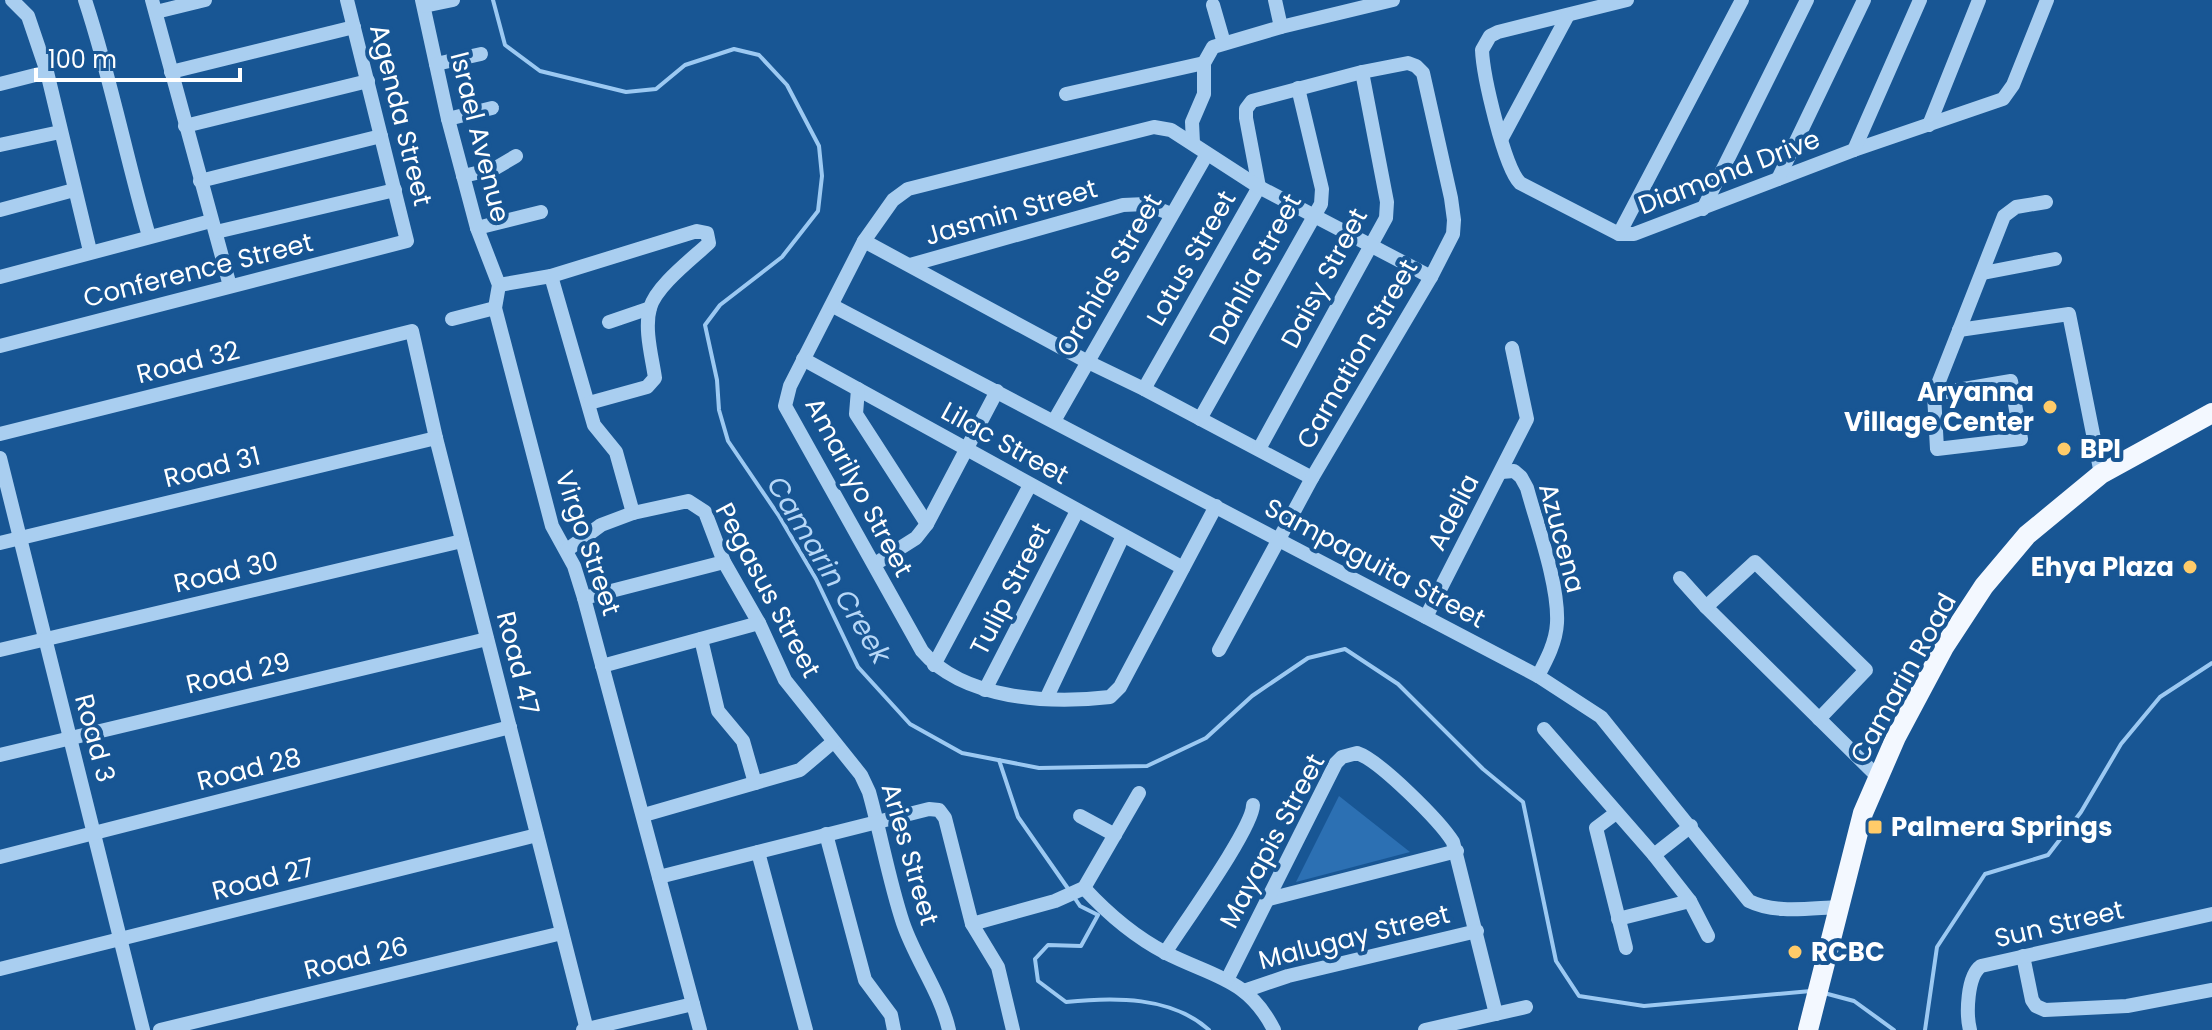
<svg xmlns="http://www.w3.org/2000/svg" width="2212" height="1030" font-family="Poppins,sans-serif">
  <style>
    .green { fill: #2c70b3 }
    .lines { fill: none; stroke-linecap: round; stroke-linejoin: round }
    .stream { stroke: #9cc9f2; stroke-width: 4 }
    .minor { stroke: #a9cef0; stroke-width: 14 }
    .major { stroke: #f3f8ff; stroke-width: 20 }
    .poi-dot { fill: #ffcb69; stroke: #185694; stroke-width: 3 }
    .labels { text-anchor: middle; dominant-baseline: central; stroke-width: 8; stroke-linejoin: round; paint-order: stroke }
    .street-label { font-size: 26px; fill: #fff; stroke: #185694 }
    .poi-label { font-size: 26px; font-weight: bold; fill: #fff; stroke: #185694; text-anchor: start }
    .water-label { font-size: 28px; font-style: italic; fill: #b6d7f7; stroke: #185694 }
  </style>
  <rect width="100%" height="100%" fill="#185694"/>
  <polygon class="green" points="1339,796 1410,852 1296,882"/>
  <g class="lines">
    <g class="stream">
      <polyline points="493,0 505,45 540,71 626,92 656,89 685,65 734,49 759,55 787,85 819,146 822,176 818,211 782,257 720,305 705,325 717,380 719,410 728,441 779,516 816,579 858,667 910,724 962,753 1039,768 1147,766 1206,738 1252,696 1308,658 1345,649 1398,684 1483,769 1523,802 1556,961 1579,996 1644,1006 1811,991"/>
      <polyline points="999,760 1018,817 1069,890"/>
      <path d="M1074 897 1080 906 1098 915 1081 946 1048 945 1035 959 1038 981 1066 1002C1113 997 1172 996 1209 1030"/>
      <polyline points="1824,993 1854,1001 1894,1030"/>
      <polyline points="1925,1030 1937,947 1985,874 2048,855 2081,812 2121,744 2160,697 2212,663"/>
    </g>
    <g class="minor">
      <polyline points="12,0 28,16 47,72 90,251"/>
      <path d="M85 0C111 78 126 158 149 236"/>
      <polyline points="152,0 230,286"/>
      <polyline points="422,0 448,119 477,228 499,285 495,308 552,526 574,566 584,598 700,1030"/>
      <polyline points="1275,0 1281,27"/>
      <path d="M1627 0 1498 32 1490 36 1482 50C1483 75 1504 167 1520 183L1619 234H1634L1854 150 2003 99 2013 85 2047 0"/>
      <polyline points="1213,5 1224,43"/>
      <polyline points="424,6 453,0"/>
      <polyline points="156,12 205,0"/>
      <polyline points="436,64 481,54"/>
      <polyline points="171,72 354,27"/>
      <polyline points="0,84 47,72"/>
      <polyline points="1066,94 1204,63"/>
      <polyline points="448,119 492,108"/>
      <polyline points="1929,125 1979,0"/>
      <polyline points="185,126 368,81"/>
      <polyline points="1502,138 1568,15"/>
      <polyline points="1193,143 1192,122 1204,94 1204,63 1213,47 1281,27 1393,0"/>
      <polyline points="0,145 60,132"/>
      <polyline points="1854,150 1920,0"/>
      <polyline points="463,176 494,169 516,156"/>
      <polyline points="1778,179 1864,0"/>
      <polyline points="200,181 381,136"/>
      <polyline points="1703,209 1807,0"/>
      <polyline points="0,210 74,190"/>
      <polyline points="477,228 541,212"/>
      <polyline points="216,232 395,190"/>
      <polyline points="1619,234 1742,0"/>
      <polyline points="864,241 1088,362 1144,389 1312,478"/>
      <polyline points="910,265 1123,205 1146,204 1171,214"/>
      <polyline points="1983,273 2055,259"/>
      <polyline points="551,276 594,425 616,452 633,513"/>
      <polyline points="0,277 211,221"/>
      <path d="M499 285 551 276 697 231 707 233 709 243C692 259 656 286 650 308 644 329 652 357 655 378L647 387 589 403"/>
      <path d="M833 306 1538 676 1601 717 1749 901C1775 914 1810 908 1839 907"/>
      <polyline points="452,319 495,308"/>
      <polyline points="609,322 650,308"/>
      <polyline points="1959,330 2069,314 2101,474"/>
      <polyline points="0,346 407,241 347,0"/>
      <polyline points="803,359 1183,568"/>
      <polyline points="858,389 856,414 927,524"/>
      <polyline points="1144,389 1259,187 1246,118 1246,109 1252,101 1362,72 1408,63 1416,66 1423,73 1451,198 1454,220 1453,234 1431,277 1312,478 1219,650"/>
      <polyline points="1934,394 2011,381 2021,439 1937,449 1934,394 2004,216 2016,207 2046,202"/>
      <polyline points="1200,419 1321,204 1322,189 1298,88"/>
      <polyline points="1054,421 1207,154"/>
      <polyline points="0,434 412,331 436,438 587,1030"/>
      <polyline points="1259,449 1386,218 1387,202 1362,72"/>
      <polyline points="0,458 143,1030"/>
      <path d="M1501 472 1514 471 1521 477 1527 488C1537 525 1559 585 1557 623 1556 642 1547 659 1538 676"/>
      <path d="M1216 506 1120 687 1110 697C1050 704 964 700 922 651L785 406 790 386 864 241 893 200 908 189 1154 127 1171 130 1259 187 1431 277"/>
      <polyline points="0,543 436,438"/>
      <path d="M567 550 601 525 633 513 688 501 705 512 724 562 759 623 785 680 861 775 869 792C881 835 889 881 903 923 916 961 940 991 949 1030"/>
      <polyline points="875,564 916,538 927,524 997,391"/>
      <polyline points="1680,578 1706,607 1877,776"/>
      <polyline points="584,598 724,562"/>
      <polyline points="1706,607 1755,562 1866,670 1819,719"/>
      <polyline points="1426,617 1527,419 1512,348"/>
      <polyline points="701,639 718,711 743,741 755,783"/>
      <polyline points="0,650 462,541"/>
      <polyline points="934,665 1030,485"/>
      <polyline points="602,666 759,623"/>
      <polyline points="985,690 1077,511"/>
      <polyline points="1047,697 1123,536"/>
      <polyline points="1544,729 1654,855 1690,901 1708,936"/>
      <polyline points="0,755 487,639"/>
      <polyline points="1616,813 1596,828 1626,948"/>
      <polyline points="644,815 800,770 833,742"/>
      <polyline points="1080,816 1115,835"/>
      <polyline points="826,834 865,980 891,1015 894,1030"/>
      <polyline points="758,852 806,1030"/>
      <polyline points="1654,855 1691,826"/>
      <polyline points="0,857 510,727"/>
      <polyline points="659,877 929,809 939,810 945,818 972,924 998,967 1013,1030"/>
      <path d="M1084 888C1108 914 1135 937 1166 953 1213 977 1248 978 1274 1030"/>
      <polyline points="1269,899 1457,851"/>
      <polyline points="1618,919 1690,901"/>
      <polyline points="972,924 1055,901 1084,888 1139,793"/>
      <path d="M1165 953C1182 926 1253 828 1253 805"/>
      <polyline points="2023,956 2032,1000 2036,1006 2045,1010 2127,1006 2212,990"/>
      <polyline points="0,969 537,835"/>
      <path d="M1227 980 1336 763 1342 757 1357 753C1379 760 1440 821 1453 842L1496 1014"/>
      <polyline points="1244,991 1288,976 1477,931"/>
      <polyline points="160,1030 562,933"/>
      <polyline points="583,1030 693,1004"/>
      <polyline points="1425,1030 1526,1007"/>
      <path d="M1970 1030C1966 1014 1967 976 1981 966L2212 914"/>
    </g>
    <polyline class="major" points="1808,1030 1863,813 1896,737 1944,647 1984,586 2027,535 2101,474 2212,413"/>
  </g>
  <g class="poi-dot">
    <circle cx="2050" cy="407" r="8"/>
    <circle cx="2064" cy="449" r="8"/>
    <circle cx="2190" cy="567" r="8"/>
    <rect x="1867" y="819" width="16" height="16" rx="4"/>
    <circle cx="1795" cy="952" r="8"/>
  </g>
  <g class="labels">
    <g class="street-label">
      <text transform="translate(401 115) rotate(76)">Agenda Street</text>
      <text transform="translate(480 137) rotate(76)">Israel Avenue</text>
      <text transform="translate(1729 172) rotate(-21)">Diamond Drive</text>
      <text transform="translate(1011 212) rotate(-16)">Jasmin Street</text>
      <text transform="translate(1191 258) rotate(-60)">Lotus Street</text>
      <text transform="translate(1255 269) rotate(-62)">Dahlia Street</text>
      <text transform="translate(198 270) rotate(-14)">Conference Street</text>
      <text transform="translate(1109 275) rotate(-60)">Orchids Street</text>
      <text transform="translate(1324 278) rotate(-62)">Daisy Street</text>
      <text transform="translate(1357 354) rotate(-60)">Carnation Street</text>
      <text transform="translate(188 362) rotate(-14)">Road 32</text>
      <text transform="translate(1005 443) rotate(29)">Lilac Street</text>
      <text transform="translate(212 467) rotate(-14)">Road 31</text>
      <text transform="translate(859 487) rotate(62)">Amarilyo Street</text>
      <text transform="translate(1453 512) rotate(-63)">Adelia</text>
      <text transform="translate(1562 538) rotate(75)">Azucena</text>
      <text transform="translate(588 543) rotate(71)">Virgo Street</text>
      <text transform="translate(1375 563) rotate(28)">Sampaguita Street</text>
      <text transform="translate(226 572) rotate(-13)">Road 30</text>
      <text transform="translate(1010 589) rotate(-63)">Tulip Street</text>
      <text transform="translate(768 590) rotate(62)">Pegasus Street</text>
      <text transform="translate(518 663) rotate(76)">Road 47</text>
      <text transform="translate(238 673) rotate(-13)">Road 29</text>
      <text transform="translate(1903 678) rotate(-61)">Camarin Road</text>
      <text transform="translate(95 738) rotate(75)">Road 3</text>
      <text transform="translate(249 769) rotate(-14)">Road 28</text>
      <text transform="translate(1272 841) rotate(-62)">Mayapis Street</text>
      <text transform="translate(910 854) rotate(74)">Aries Street</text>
      <text transform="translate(263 879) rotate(-14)">Road 27</text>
      <text transform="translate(2059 924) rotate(-13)">Sun Street</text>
      <text transform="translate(1354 937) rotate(-14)">Malugay Street</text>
      <text transform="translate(356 958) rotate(-14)">Road 26</text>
    </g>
    <g class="poi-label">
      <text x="2034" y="392" text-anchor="end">Aryanna<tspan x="2034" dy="30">Village Center</tspan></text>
      <text x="2080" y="449">BPI</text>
      <text x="2174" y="567" text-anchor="end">Ehya Plaza</text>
      <text x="1891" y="827">Palmera Springs</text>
      <text x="1811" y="952">RCBC</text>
    </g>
    <g class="water-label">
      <text transform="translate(829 570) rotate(59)">Camarin Creek</text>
    </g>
  </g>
  <path d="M36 68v12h204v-12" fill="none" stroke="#ffffff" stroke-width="4"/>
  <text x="48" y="68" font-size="24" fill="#ffffff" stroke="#185694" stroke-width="6" paint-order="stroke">100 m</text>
</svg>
